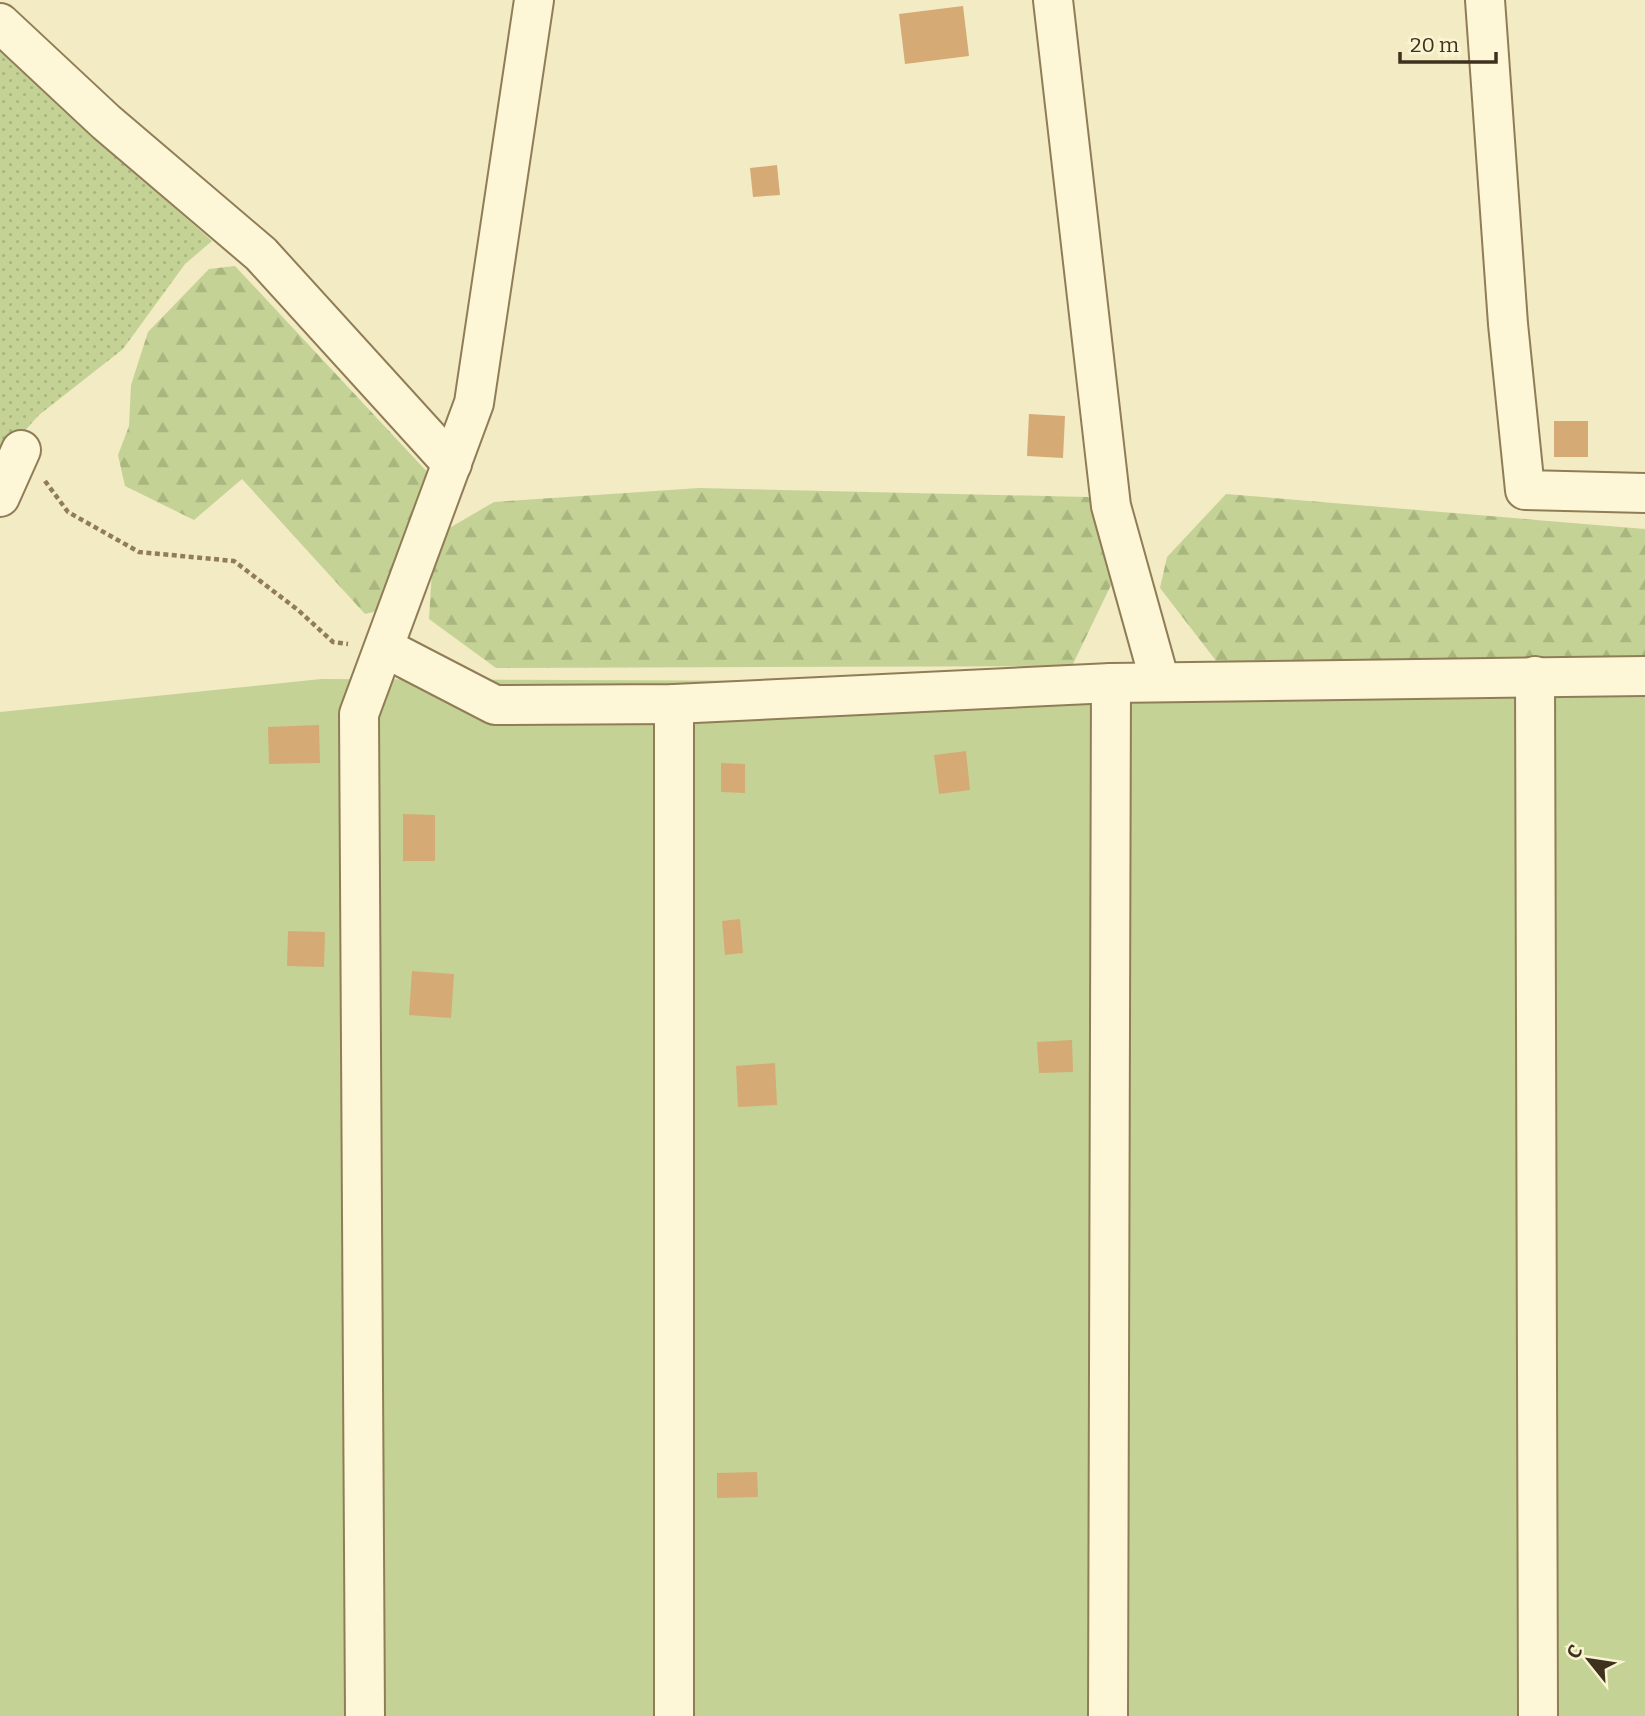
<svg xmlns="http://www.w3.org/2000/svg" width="1645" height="1716" font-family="Bitter,serif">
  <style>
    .forest { fill: url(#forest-firs) }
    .park { fill: url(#park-dots) }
    .garden { fill: #c4d395 }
    .building { fill: #d6aa74 }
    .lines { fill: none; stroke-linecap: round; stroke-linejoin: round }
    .minor-casing { stroke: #907d57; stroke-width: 42 }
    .path { stroke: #907d57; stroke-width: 4.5; stroke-dasharray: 5 3.5; stroke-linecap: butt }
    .minor { stroke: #fdf6d7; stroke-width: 38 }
  </style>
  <defs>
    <pattern id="forest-firs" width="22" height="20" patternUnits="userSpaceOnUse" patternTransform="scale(1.75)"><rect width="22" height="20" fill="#c4d395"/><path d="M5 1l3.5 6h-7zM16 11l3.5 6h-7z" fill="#a9b680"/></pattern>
    <pattern id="park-dots" width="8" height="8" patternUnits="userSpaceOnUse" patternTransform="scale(1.75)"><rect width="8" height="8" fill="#c4d395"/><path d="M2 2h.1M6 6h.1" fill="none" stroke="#a9b680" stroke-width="1.8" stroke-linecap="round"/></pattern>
  </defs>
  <rect width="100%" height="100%" fill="#f3ebc3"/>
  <g class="forest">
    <polygon points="235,266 431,476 382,610 365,614 242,479 194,520 125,486 118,455 129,426 131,385 148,332 209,269"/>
    <polygon points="699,488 1088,497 1115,529 1112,583 1072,666 496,668 429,619 434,537 494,502"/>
    <polygon points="1226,494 1645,529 1645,661 1217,662 1160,588 1167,557"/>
  </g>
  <polygon class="park" points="0,52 212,241 185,264 123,349 39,415 0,458"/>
  <polygon class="garden" points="321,679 1645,684 1645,1716 0,1716 0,712"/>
  <g class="building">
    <polygon points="963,6 969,56 905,64 899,14"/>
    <polygon points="777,165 780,195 753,197 750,168"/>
    <polygon points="1029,414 1065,416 1063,458 1027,456"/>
    <rect x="1554" y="421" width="34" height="36"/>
    <polygon points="319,725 320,763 269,764 268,727"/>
    <polygon points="966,751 970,790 939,794 934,755"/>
    <polygon points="721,763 745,764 745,793 721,792"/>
    <polygon points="403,814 435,815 435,861 403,861"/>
    <polygon points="740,919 743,953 725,955 722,921"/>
    <polygon points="288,931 325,932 324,967 287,966"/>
    <polygon points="412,971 454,974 451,1018 409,1015"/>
    <polygon points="1072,1040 1073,1072 1039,1073 1037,1042"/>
    <polygon points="775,1063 777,1105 738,1107 736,1066"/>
    <polygon points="757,1472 758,1497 717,1498 717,1473"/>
  </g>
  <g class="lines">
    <g class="minor-casing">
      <g id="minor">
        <polyline points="1053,0 1111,506 1160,682"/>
        <polyline points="1485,0 1508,324 1525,490 1645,493"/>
        <polyline points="0,23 106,122 261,254 452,464"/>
        <polyline points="0,497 21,450"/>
        <polyline points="385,648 495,705 674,704 1111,683 1645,676"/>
        <polyline points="1535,676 1538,1716"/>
        <polyline points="674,704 674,1716"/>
        <polyline points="365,1716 359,714 474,403 534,0"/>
        <polyline points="1108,1716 1111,683"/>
      </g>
    </g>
    <polyline class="path" points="45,481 68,512 139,552 234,561 298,610 333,642 348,644"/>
    <use href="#minor" class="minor"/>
  </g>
  <g transform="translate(1589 1660) rotate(300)" stroke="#faf4d3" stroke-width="5" paint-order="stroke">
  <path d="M0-5L12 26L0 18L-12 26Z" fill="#3e311d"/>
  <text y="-10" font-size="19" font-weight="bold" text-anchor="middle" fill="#3e311d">С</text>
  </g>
  <path d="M1400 52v10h96v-10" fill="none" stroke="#3e311d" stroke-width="3.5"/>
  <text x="1410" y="52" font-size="21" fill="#3e311d" stroke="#faf4d3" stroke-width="5" paint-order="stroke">20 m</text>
</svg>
